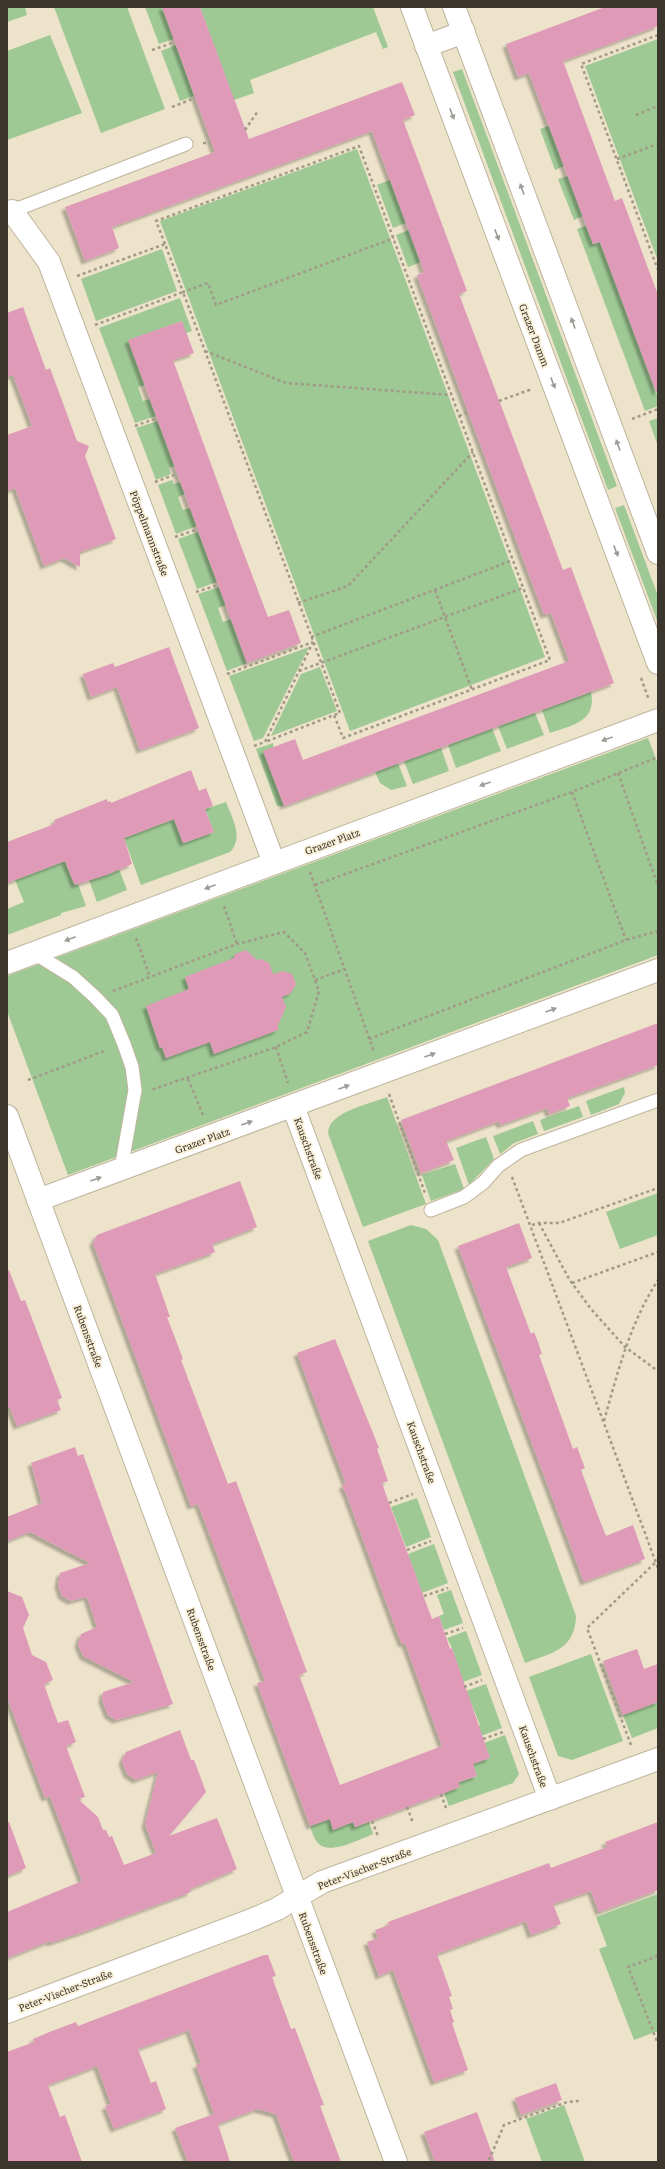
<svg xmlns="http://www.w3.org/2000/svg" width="665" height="2169" font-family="Literata,serif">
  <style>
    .green { fill: #9ec894 }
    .building { fill: #df9ab8; filter: url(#shadow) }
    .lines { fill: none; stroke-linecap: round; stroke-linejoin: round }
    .service-casing { stroke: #bfb59e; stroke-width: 15 }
    .minor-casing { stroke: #bfb59e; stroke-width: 24 }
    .tertiary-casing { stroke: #bfb59e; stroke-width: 24 }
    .secondary-casing { stroke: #bfb59e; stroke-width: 24 }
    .path { stroke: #a29a88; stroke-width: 2.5; stroke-dasharray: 3 3; stroke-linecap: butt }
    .service { stroke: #fff; stroke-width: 13 }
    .minor { stroke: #fff; stroke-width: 22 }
    .tertiary { stroke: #fff; stroke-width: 22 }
    .secondary { stroke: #fff; stroke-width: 22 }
    .oneway { fill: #9e9b96 }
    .labels { text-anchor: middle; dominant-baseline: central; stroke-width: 3.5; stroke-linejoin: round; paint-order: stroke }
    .street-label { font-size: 10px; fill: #3c372e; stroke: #faefd7 }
  </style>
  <defs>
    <filter id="shadow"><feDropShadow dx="-3.5" dy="3.5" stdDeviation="1" flood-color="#0004"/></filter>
  </defs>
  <rect width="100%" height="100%" fill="#ede2ca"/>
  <g class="green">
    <polygon points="7,7 25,7 27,15 7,22"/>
    <polygon points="54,7 127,7 165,109 101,133"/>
    <polygon points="145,7 162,7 174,39 159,44"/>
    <polygon points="200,7 373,7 388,47 383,49 376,32 250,80 254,93 234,100"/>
    <polygon points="50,35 82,113 7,140 7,51"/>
    <polygon points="658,39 658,261 585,66"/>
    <polygon points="176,45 194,96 180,101 161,51"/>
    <polygon points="462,69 617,486 608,490 453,72"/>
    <polygon points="549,126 564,166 555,170 540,129"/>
    <polygon points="357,149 545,657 350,731 160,221"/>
    <polygon points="568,176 583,216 574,220 558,179"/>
    <polygon points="390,180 406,223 393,228 377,185"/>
    <polygon points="586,226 593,244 600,242 658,397 658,406 645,411 577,229"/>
    <polygon points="409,230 421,262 408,267 396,235"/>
    <polygon points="162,249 177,291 96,321 81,279"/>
    <polygon points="180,298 192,331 186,333 182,321 129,340 145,385 138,387 143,401 150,399 156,416 135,423 99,328"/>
    <polygon points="658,418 658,446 649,421"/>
    <polygon points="158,421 175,466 169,468 171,474 156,480 136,428"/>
    <polygon points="172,480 174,484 180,482 185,494 178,497 183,510 190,508 197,526 176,534 158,485"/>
    <polygon points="624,505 658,596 658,623 615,508"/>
    <polygon points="198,532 217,582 197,589 178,539"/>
    <polygon points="219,587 226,605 218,608 223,622 231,619 247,663 227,671 198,594"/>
    <polygon points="309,647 263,738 254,741 229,676"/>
    <polygon points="320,667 337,711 271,736 301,674"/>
    <path d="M591 692C597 722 572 725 550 733L542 710Z"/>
    <polygon points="535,713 544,735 507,749 498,726"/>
    <polygon points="492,728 501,751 456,768 448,745"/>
    <polygon points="648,738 658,764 658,955 68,1175 7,1011 7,976"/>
    <polygon points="273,743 284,806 277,806 256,749"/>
    <polygon points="441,748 449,771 413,784 404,761"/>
    <polygon points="398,763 407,786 391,790 380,783 375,772"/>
    <path d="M226 802C232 818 244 837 230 852L141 885 124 838 174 819 184 843 214 832 205 809Z"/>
    <polygon points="65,861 73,882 78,884 86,906 61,913 61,915 7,935 7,909 24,902 15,880"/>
    <polygon points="119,869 127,890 97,902 89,880"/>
    <polygon points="624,1087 625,1093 619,1104 591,1115 586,1101"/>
    <path d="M387 1097 426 1204 363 1227 329 1136C323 1113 370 1104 387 1097Z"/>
    <polygon points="579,1106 583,1117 544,1131 540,1120"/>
    <polygon points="533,1121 538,1134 514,1143 500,1154 493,1136"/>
    <polygon points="486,1137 494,1159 469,1185 456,1148"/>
    <polygon points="455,1164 464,1189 431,1201 422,1175"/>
    <polygon points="658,1193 658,1235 620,1249 606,1212"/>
    <path d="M411 1225 426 1229 438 1240 576 1616C575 1650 551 1653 525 1663L368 1241Z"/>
    <polygon points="417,1498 431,1537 406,1547 391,1507"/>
    <polygon points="434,1544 448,1583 422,1593 408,1554"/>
    <polygon points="451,1590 463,1623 444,1630 439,1616 444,1614 437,1595"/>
    <polygon points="466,1631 482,1675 463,1682 452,1648 447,1638"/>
    <polygon points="591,1654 623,1741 572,1760 558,1756 529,1677"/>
    <polygon points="486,1684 502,1728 481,1736 478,1726 480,1725 466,1691"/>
    <polygon points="658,1702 658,1728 632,1738 623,1715"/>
    <polygon points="505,1735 519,1774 513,1783 449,1806 444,1793 459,1787 458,1783 477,1776 473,1764 489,1758 484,1743"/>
    <path d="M330 1819 333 1829 353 1822 355 1827 369 1822 373 1834C360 1839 329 1856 318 1843 314 1839 312 1832 310 1826Z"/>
    <polygon points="658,1894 658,2031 634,2040 599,1949 607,1946 596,1917"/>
    <polygon points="564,2105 585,2162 542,2162 526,2119"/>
  </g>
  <g class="building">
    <polygon points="162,7 200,7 249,139 402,82 415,115 403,120 467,291 459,294 563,570 571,567 614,683 284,806 263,751 295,739 303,760 569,661 551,613 544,615 417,275 424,272 372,131 112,227 119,248 85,261 65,207 215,152"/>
    <polygon points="605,7 658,7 658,26 563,61 615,201 622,198 658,295 658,391 656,392 600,242 593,244 529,73 518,77 506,44"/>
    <polygon points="23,307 46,370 50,368 77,441 89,446 85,456 116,539 80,552 80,567 64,558 44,566 15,488 7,491 7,435 32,426 13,375 7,377 7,313"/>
    <polygon points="182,321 194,353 173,360 238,538 268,617 289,610 301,643 247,663 128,340"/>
    <polygon points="169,647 199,728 140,750 117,687 91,697 83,674 113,663 115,667"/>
    <polygon points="191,770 199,791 206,788 213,806 205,809 214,832 183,843 174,819 124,838 132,864 109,874 75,885 65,861 7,883 7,842 52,825 55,822 54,820 107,799 108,802 111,801 111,803"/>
    <polygon points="246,950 257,960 261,959 269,963 273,974 283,971 292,974 296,984 291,993 282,997 286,1007 278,1025 278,1030 214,1054 210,1042 166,1058 162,1047 160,1048 146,1006 189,989 185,977 234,958 235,954"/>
    <polygon points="658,1023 658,1065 567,1098 570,1106 549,1114 547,1108 500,1125 499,1121 446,1141 454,1160 421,1173 401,1120"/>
    <polygon points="240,1181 257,1227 212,1244 215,1252 155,1274 170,1317 167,1317 183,1359 181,1360 228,1484 236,1481 307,1672 299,1675 340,1785 442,1746 405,1643 402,1644 397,1632 347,1496 342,1485 346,1484 297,1353 335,1339 379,1448 377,1449 388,1481 382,1483 389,1503 432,1619 439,1616 450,1649 452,1648 490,1758 473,1764 477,1776 458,1782 460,1787 355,1827 353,1822 333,1830 330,1819 310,1826 257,1683 265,1681 198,1504 191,1506 93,1243 97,1235"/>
    <polygon points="519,1223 532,1258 506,1267 531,1334 534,1332 538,1342 542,1354 539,1355 573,1449 577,1447 585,1468 581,1470 598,1516 606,1536 633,1525 645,1559 584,1582 458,1246"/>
    <polygon points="9,1270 21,1301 25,1300 62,1398 57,1400 61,1410 17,1426 10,1408 7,1407 7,1271"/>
    <polygon points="75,1447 78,1456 83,1454 173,1704 116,1720 108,1715 102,1700 103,1692 134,1682 83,1656 78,1644 81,1634 97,1627 87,1597 71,1601 62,1596 58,1585 60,1573 90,1563 30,1532 7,1541 7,1517 42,1503 31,1463"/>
    <polygon points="7,1591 22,1597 29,1615 23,1628 32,1655 46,1662 53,1680 44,1684 51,1704 58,1723 68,1720 76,1742 66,1746 85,1797 78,1799 98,1817 103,1830 106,1830 109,1837 112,1836 124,1865 156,1853 145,1824 158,1772 136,1780 127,1774 122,1761 126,1752 180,1730 191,1760 194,1760 206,1792 169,1836 217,1818 237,1869 190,1889 191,1892 89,1930 50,1943 50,1941 7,1958 7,1912 82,1881 50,1796 45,1798 7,1697"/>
    <polygon points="637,1649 644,1669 658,1664 658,1702 623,1715 603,1661"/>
    <polygon points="7,1822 9,1822 26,1868 7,1876"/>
    <polygon points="658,1822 658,1890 599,1912 591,1891 553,1904 561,1924 531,1935 526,1921 437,1954 452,1996 449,1997 453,2009 450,2010 454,2022 452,2023 468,2070 434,2082 393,1970 379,1976 367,1942 378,1938 375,1930 389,1925 388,1922 549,1863 551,1868 607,1847 605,1842"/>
    <polygon points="264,1955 268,1955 276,1976 272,1977 291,2029 295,2028 324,2105 320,2106 341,2162 294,2162 276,2114 257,2109 218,2124 230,2162 188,2162 175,2128 214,2114 196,2065 201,2063 189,2030 138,2049 151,2083 156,2081 166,2109 114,2129 105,2106 111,2104 97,2066 48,2085 60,2117 65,2115 82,2162 7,2162 7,2052 34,2042 33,2039 52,2031 76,2022 78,2026"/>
    <polygon points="556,2083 562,2100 521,2115 515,2098"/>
    <polygon points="477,2112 495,2162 435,2162 424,2132"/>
  </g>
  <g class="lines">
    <g class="service-casing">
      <g id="service">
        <polyline points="7,210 12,211 186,144"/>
        <polyline points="34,953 73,977 95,997 112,1015 124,1044 132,1067 135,1090 121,1169"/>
        <polyline points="431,1210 464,1197 483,1183 498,1166 521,1150 658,1100"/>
      </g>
    </g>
    <g class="minor-casing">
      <g id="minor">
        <polyline points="12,211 49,262 274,863"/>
        <polyline points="7,963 658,720"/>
        <polyline points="293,1106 550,1799"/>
        <polyline points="38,1200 658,970"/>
        <polyline points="7,2012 254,1919 277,1909 322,1882 658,1759"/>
      </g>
    </g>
    <g class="tertiary-casing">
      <polyline id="tertiary" points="7,1116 396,2162"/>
    </g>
    <g class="secondary-casing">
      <g id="secondary">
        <polyline points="412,7 658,663"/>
        <polyline points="454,7 658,553"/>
        <polyline points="426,46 464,32"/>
      </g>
    </g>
    <g class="path">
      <polyline points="658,35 581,64 658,270"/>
      <polyline points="152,50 175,42"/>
      <polyline points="172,107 195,98"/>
      <polyline points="636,115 658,106"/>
      <polyline points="245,130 258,111"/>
      <polyline points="203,143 211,143"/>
      <polyline points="617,159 658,144"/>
      <polyline points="165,244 156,221 359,146 550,660 343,738 334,715 265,742"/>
      <polyline points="77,276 165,244 183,292 208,283 216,305 394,238"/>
      <polyline points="95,325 183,292 340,713 334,715"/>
      <polyline points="205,351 286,383 451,395"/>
      <polyline points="499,401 532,389"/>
      <polyline points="459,416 468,412"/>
      <polyline points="632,419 658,409"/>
      <polyline points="135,426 157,418"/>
      <polyline points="155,482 177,474"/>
      <polyline points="175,537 198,529"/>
      <polyline points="435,590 472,690"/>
      <polyline points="196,592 218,585"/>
      <polyline points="298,603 348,586 473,452"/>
      <polyline points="311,637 513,560"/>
      <polyline points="299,671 523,588"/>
      <polyline points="227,674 313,642"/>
      <polyline points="641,678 649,700"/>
      <polyline points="254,746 265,742 313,642"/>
      <polyline points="618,773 658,886"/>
      <polyline points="572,792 626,940"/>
      <polyline points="310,872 374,1052"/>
      <polyline points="315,885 572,792 658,757"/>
      <polyline points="224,906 237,944"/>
      <polyline points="136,938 150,977"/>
      <polyline points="315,980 345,969"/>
      <polyline points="113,991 237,944 284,932 305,953 319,991 307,1032 276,1047 151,1090"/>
      <polyline points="369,1039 626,940 658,931"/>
      <polyline points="276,1047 288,1083"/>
      <polyline points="188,1079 203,1115"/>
      <polyline points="28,1080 107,1050"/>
      <polyline points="389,1094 425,1193"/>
      <polyline points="512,1177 658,1568"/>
      <polyline points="539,1223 569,1279 591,1309 625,1347 658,1371"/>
      <polyline points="532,1225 539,1223 559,1223 658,1188"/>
      <polyline points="572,1283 658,1252"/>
      <path d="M604 1421C618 1371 630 1323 658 1280"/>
      <polyline points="389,1503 413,1494"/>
      <polyline points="407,1550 431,1541"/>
      <polyline points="424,1596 448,1588"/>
      <polyline points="445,1634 463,1628"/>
      <polyline points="464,1687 482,1680"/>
      <polyline points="483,1739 503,1732"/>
      <polyline points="631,1745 587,1628 658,1560"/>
      <polyline points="441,1794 447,1811"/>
      <polyline points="407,1807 413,1823"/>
      <polyline points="372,1821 378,1836"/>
      <polyline points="658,1956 628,1967 658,2044"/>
      <polyline points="489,2160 504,2125 567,2102 579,2101"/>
    </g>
    <use href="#service" class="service"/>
    <use href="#minor" class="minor"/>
    <use href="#tertiary" class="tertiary"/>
    <use href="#secondary" class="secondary"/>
  </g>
  <defs><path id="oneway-solid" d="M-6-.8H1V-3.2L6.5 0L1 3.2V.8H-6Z"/></defs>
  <g class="oneway">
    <use href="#oneway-solid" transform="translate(452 114) rotate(69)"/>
    <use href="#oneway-solid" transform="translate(522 189) rotate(-110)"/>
    <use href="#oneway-solid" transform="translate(497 235) rotate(69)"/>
    <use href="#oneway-solid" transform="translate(573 323) rotate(-110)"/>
    <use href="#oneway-solid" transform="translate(553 383) rotate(69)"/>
    <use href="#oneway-solid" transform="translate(618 445) rotate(-110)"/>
    <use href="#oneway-solid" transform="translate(616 551) rotate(69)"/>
    <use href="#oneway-solid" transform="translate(607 739) rotate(160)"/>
    <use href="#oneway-solid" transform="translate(485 784) rotate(160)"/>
    <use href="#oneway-solid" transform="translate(210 887) rotate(159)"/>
    <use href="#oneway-solid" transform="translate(70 939) rotate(159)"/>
    <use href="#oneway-solid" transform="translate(551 1010) rotate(-20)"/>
    <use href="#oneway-solid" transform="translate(430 1055) rotate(-20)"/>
    <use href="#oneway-solid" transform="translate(344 1087) rotate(-21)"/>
    <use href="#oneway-solid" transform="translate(247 1123) rotate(-20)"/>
    <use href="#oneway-solid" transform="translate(96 1179) rotate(-20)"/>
  </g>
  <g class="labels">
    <g class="street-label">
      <text transform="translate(535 335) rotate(69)">Grazer Damm</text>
      <text transform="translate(150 533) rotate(69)">Pöppelmannstraße</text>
      <text transform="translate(332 841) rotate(-20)">Grazer Platz</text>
      <text transform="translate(202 1140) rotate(-20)">Grazer Platz</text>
      <text transform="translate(309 1148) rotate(70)">Kauschstraße</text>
      <text transform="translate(89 1336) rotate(70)">Rubensstraße</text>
      <text transform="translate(422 1452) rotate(70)">Kauschstraße</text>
      <text transform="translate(202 1639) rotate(70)">Rubensstraße</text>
      <text transform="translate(534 1756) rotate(70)">Kauschstraße</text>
      <text transform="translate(364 1868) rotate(-21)">Peter-Vischer-Straße</text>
      <text transform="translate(314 1943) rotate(70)">Rubensstraße</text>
      <text transform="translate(65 1990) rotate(-21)">Peter-Vischer-Straße</text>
    </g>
  </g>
  <rect width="665" height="2169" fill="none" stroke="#3c372e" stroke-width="16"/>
</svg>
